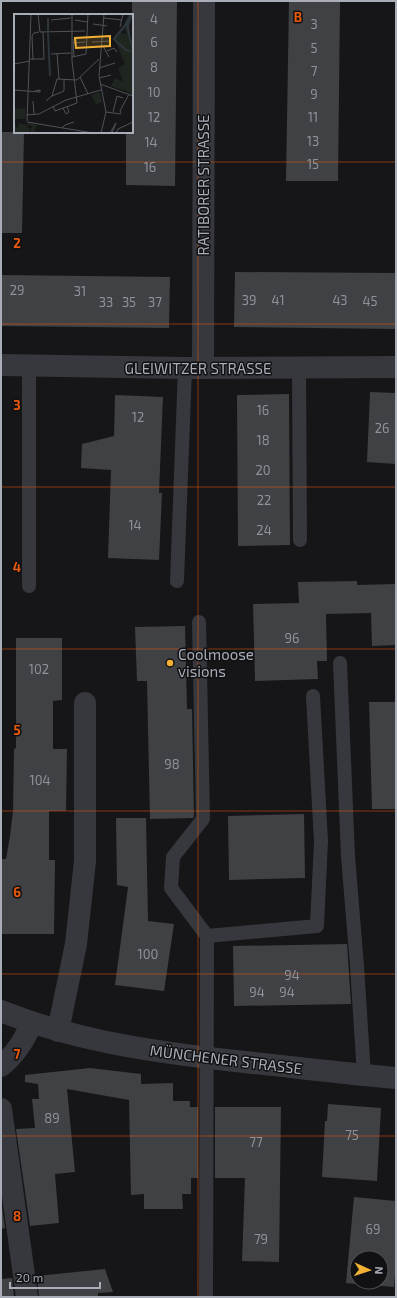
<svg xmlns="http://www.w3.org/2000/svg" width="397" height="1298" font-family="'Exo 2',sans-serif">
  <style>
    .building { fill: #404145; fill-rule: evenodd }
    .lines { fill: none; stroke-linecap: round; stroke-linejoin: round }
    .service { stroke: #37383d; stroke-width: 14 }
    .minor { stroke: #37383d; stroke-width: 22 }
    .tertiary { stroke: #37383d; stroke-width: 22 }
    .grid { fill: none; stroke: #e8590c; stroke-width: 1; stroke-opacity: 0.55 }
    .poi-dot { fill: #f2b134; stroke: #111113; stroke-width: 1.5 }
    .labels { text-anchor: middle; dominant-baseline: central; stroke-width: 3; stroke-linejoin: round; paint-order: stroke }
    .number-label { font-size: 13px; fill: #8e929b }
    .street-label { font-size: 15px; fill: #a8adb8; stroke: #111113 }
    .poi-label { font-size: 15px; fill: #a8adb8; stroke: #111113; text-anchor: start }
    .inset-river { fill: none; stroke: #2c353c; stroke-width: 2 }
    .inset-road { fill: none; stroke: #505258; stroke-width: 1 }
    .view { fill: #f2b134; fill-opacity: 0.15; stroke: #f2b134; stroke-width: 2 }
    .inset-edge { fill: none; stroke: #a8adb8; stroke-width: 2 }
    .grid-label { font-size: 13px; text-anchor: middle; font-weight: bold; fill: #e8590c; stroke: #111113; stroke-width: 3; stroke-linejoin: round; paint-order: stroke }
  </style>
  <rect width="100%" height="100%" fill="#161618"/>
  <g class="building">
    <polygon points="132,1 177,1 175,186 126,185 126,132 132,132"/>
    <polygon points="289,1 340,1 338,181 286,181"/>
    <polygon points="1,132 24,132 22,233 1,233"/>
    <polygon points="235,272 396,273 396,329 234,327"/>
    <polygon points="1,275 170,277 169,328 1,326"/>
    <polygon points="370,392 396,393 396,464 367,462"/>
    <polygon points="289,394 290,545 238,546 237,395"/>
    <polygon points="115,395 163,397 159,493 162,493 159,560 108,558 111,470 81,468 82,444 114,436"/>
    <polygon points="357,581 357,585 396,584 396,645 372,646 371,613 326,614 327,661 317,661 318,679 255,681 253,604 299,603 298,582"/>
    <polygon points="185,626 187,709 192,709 194,816 193,818 150,819 147,681 137,681 135,627"/>
    <polygon points="16,638 62,638 62,700 53,701 53,749 67,749 66,811 49,811 49,860 55,860 54,934 2,934 1,859 6,859 10,836 13,811 14,749 16,748"/>
    <polygon points="369,702 396,702 396,809 372,809"/>
    <polygon points="304,814 305,878 229,880 228,816"/>
    <polygon points="116,818 146,818 148,921 174,924 164,991 115,985 128,887 117,885"/>
    <polygon points="347,944 351,1004 234,1006 233,946"/>
    <polygon points="90,1068 141,1074 141,1084 173,1083 173,1101 190,1101 190,1107 198,1107 198,1178 191,1178 191,1194 182,1194 183,1209 144,1209 144,1194 131,1195 129,1100 67,1089 75,1172 55,1174 59,1223 30,1226 16,1129 35,1128 32,1099 39,1099 38,1084 25,1082 25,1075"/>
    <polygon points="328,1104 381,1108 377,1181 322,1177 325,1121 327,1121"/>
    <polygon points="215,1107 281,1107 279,1262 242,1261 245,1178 215,1178"/>
    <path d="M354 1197 396 1201V1263L394 1287 346 1283ZM357 1258H381V1282H357Z"/>
    <polygon points="1,1200 5,1228 1,1229"/>
    <polygon points="105,1269 113,1292 98,1293 98,1297 39,1297 37,1276"/>
    <polygon points="12,1278 14,1297 1,1297 1,1279"/>
  </g>
  <g class="lines">
    <g class="service">
      <polyline points="299,368 300,540"/>
      <polyline points="177,581 185,368"/>
      <polyline points="29,586 29,366"/>
      <polyline points="199,622 203,819 173,857 171,888 207,936 206,1297"/>
      <polyline points="340,663 348,856 357,966 364,1075"/>
      <polyline points="207,936 317,926 321,841 313,696"/>
    </g>
    <g class="minor">
      <polyline points="1,365 185,368 396,367"/>
      <polyline points="203,368 204,1"/>
      <polyline points="58,1031 76,944 85,861 85,703"/>
      <path d="M1 1066C16 1054 24 1040 32 1023"/>
      <polyline points="1,1109 27,1297"/>
    </g>
    <path class="tertiary" d="M1 1011C81 1043 168 1054 254 1063 301 1068 348 1074 396 1078"/>
  </g>
  <path class="grid" d="M198 1V1297M1 162H396M1 324H396M1 487H396M1 649H396M1 811H396M1 974H396M1 1136H396"/>
  <circle class="poi-dot" cx="170" cy="663" r="4"/>
  <g class="labels">
    <g class="number-label">
      <text x="154" y="19">4</text>
      <text x="314" y="24">3</text>
      <text x="154" y="42">6</text>
      <text x="314" y="48">5</text>
      <text x="154" y="67">8</text>
      <text x="314" y="71">7</text>
      <text x="154" y="92">10</text>
      <text x="314" y="94">9</text>
      <text x="154" y="117">12</text>
      <text x="313" y="117">11</text>
      <text x="313" y="141">13</text>
      <text x="151" y="142">14</text>
      <text x="313" y="164">15</text>
      <text x="150" y="167">16</text>
      <text x="17" y="290">29</text>
      <text x="80" y="291">31</text>
      <text x="249" y="300">39</text>
      <text x="278" y="300">41</text>
      <text x="340" y="300">43</text>
      <text x="370" y="301">45</text>
      <text x="106" y="302">33</text>
      <text x="129" y="302">35</text>
      <text x="155" y="302">37</text>
      <text x="263" y="410">16</text>
      <text x="138" y="417">12</text>
      <text x="382" y="428">26</text>
      <text x="263" y="440">18</text>
      <text x="263" y="470">20</text>
      <text x="264" y="500">22</text>
      <text x="135" y="525">14</text>
      <text x="264" y="530">24</text>
      <text x="292" y="638">96</text>
      <text x="39" y="669">102</text>
      <text x="172" y="764">98</text>
      <text x="40" y="780">104</text>
      <text x="148" y="954">100</text>
      <text x="292" y="975">94</text>
      <text x="257" y="992">94</text>
      <text x="287" y="992">94</text>
      <text x="52" y="1118">89</text>
      <text x="352" y="1135">75</text>
      <text x="256" y="1142">77</text>
      <text x="373" y="1229">69</text>
      <text x="261" y="1239">79</text>
    </g>
    <g class="street-label">
      <text transform="translate(203 185) rotate(-90)">RATIBORER STRASSE</text>
      <text x="198" y="368">GLEIWITZER STRASSE</text>
      <text transform="translate(226 1059) rotate(7)">MÜNCHENER STRASSE</text>
    </g>
    <g class="poi-label">
      <text x="178" y="654">Coolmoose<tspan x="178" dy="17">visions</tspan></text>
    </g>
  </g>
  <g transform="translate(14 14)">
    <rect width="119" height="119" fill="#161618"/>
    <path d="M112 10 117 26H119L118 81 113 78 104 54 111 50 100 24 105 19 113 20 111 15 106 19 108 13ZM101 64 110 68 112 77 97 72ZM86 78 88 88 73 94 82 90 77 81ZM11 94V105H0V95ZM5 109 12 111 15 109 23 111 20 119H16L18 112 15 111 12 112 16 115 15 119H0V111L4 114Z" fill="#1e261f"/>
    <path d="M119 0 115 12 119 40 111 9 115 1Z" fill="#2c353c"/>
    <path class="inset-river" d="M113 9 100 25 112 36 117 37M34 17V4M34 19 36 62"/>
    <path class="inset-road" d="M24 0 26 18 71 17M58 0V47L63 89M90 4 108 6M37 6 57 4M61 6 73 8M79 10 93 12M106 13 109 0M59 25 60 43M78 28 97 27M59 29 71 28M89 32 95 43M93 37 100 34 103 38M43 39 45 65M37 40 57 39M58 43 72 40 74 0M16 45H30L29 18M19 46 18 22 20 19 25 18M0 50 16 47M85 54 101 49M66 63 74 80M85 64 97 61M86 70 119 82M0 76 26 78V76L21 77M38 82 50 77V66M19 87 20 100M32 87 38 82 43 65 63 66 85 45M39 92 41 97 63 89M49 94 52 100 55 98 53 93M92 98 107 100M99 98 103 82 109 84M107 99 106 97 115 80M12 101 25 100 52 86 87 76M13 107 17 0M13 108 79 119M48 114 51 111 60 108M87 119 92 98 85 62 90 0M96 119 102 109 98 119M102 119 104 115 119 108"/>
    <path class="view" d="M96 22V32L62 34 61 24Z"/>
    <rect width="119" height="119" class="inset-edge"/>
  </g>
  <g class="grid-label">
    <text x="298" y="22">B</text>
    <text x="17" y="248">2</text>
    <text x="17" y="410">3</text>
    <text x="17" y="572">4</text>
    <text x="17" y="735">5</text>
    <text x="17" y="897">6</text>
    <text x="17" y="1059">7</text>
    <text x="17" y="1221">8</text>
  </g>
  <rect width="397" height="1298" fill="none" stroke="#a8adb8" stroke-width="4"/>
  <g transform="translate(369 1270) rotate(93)"><circle r="19" fill="#111113" stroke="#4d4f55"/>
  <path d="M0-3L7 15L0 10L-7 15Z" fill="#f2b134"/>
  <text y="-6" font-size="11" font-weight="bold" text-anchor="middle" fill="#a8adb8">N</text>
  </g>
  <path d="M10 1282v6h90v-6" fill="none" stroke="#a8adb8" stroke-width="2"/>
  <text x="16" y="1282" font-size="12" fill="#a8adb8" stroke="#111113" stroke-width="3" paint-order="stroke">20 m</text>
</svg>
